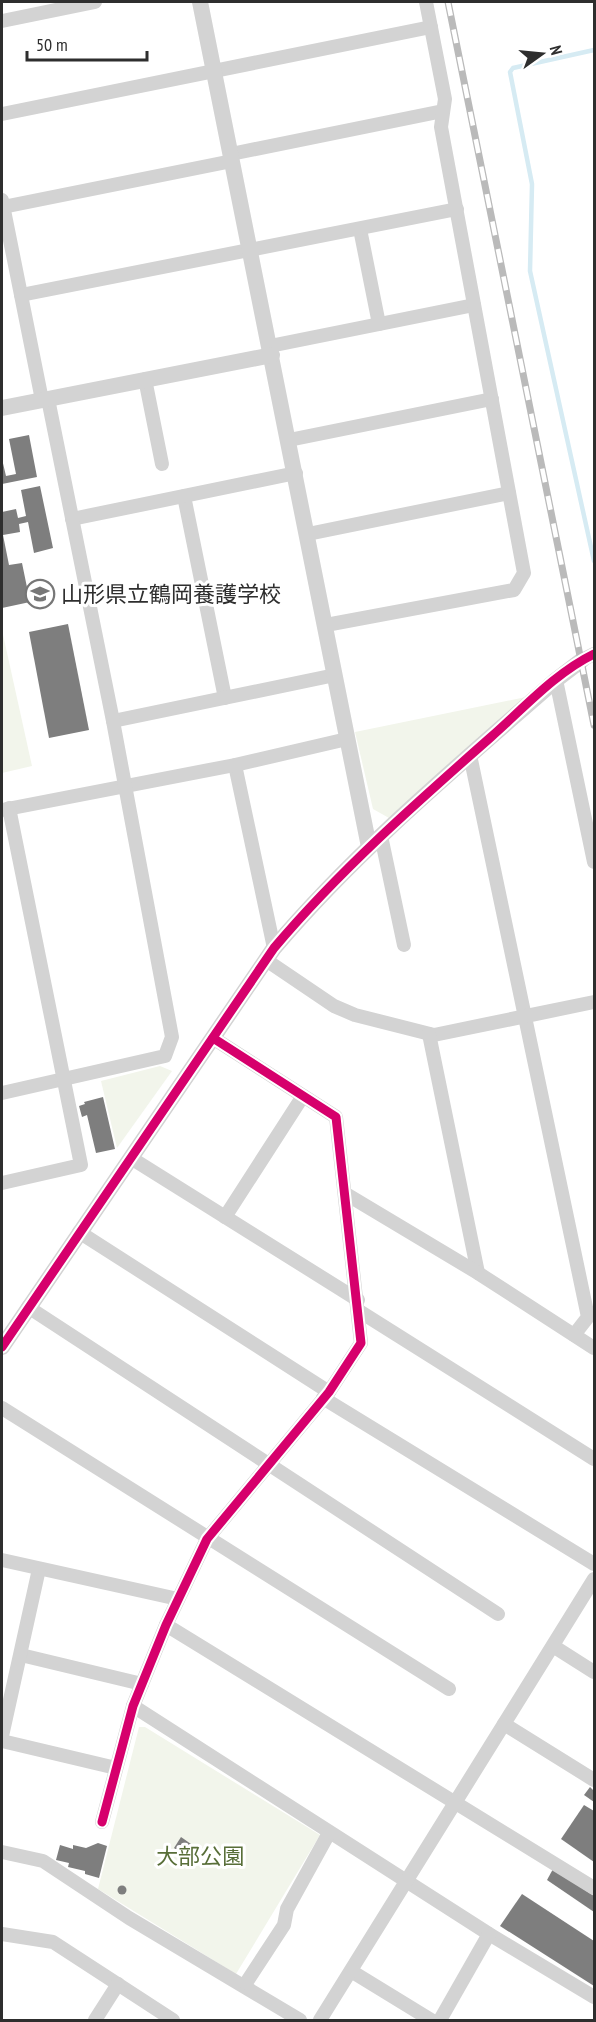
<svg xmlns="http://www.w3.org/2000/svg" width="596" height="2022" font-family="'PT Sans Narrow','Noto Sans JP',sans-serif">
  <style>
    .green { fill: #f2f5eb }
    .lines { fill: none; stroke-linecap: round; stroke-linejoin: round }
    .stream { stroke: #d6ebf3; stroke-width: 4.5 }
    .building { fill: #7e7e7e }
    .minor { stroke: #d3d3d3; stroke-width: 14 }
    .tertiary { stroke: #d3d3d3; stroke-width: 16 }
    .rail-casing { stroke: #bababa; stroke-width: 7 }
    .rail { stroke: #fff; stroke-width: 4.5; stroke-dasharray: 14; stroke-linecap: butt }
    .cycleway-casing { stroke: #fff; stroke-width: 13 }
    .cycleway { stroke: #d6006c; stroke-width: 9 }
    .labels { text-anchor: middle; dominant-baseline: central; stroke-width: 6; stroke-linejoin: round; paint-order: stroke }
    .poi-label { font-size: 22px; fill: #2e2e2e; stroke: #fff; text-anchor: start }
    .park-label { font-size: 22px; fill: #586e38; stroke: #fff }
  </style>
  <rect width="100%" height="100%" fill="#fff"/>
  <g class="green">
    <polygon points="2,630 32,766 2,773"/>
    <polygon points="526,697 389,818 373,809 355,732"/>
    <polygon points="160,1066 172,1071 117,1148 101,1081"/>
    <polygon points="139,1727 145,1727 320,1835 236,1974 98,1889"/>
  </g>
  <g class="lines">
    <polyline class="stream" points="594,50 513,68 510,72 532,184 530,271 594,561"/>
  </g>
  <g class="building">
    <polygon points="29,435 37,477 2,484 2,459 6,476 16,474 9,439"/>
    <polygon points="40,486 53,548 34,553 28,522 19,524 20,532 3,535 9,565 22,563 30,602 2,608 2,512 16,509 18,518 26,516 21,490"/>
    <polygon points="68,624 89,730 49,738 29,632"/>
    <polygon points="103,1097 115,1149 96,1153 87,1115 82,1117 79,1106 85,1104 84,1102"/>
    <polygon points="590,1787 594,1791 594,1802 584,1795"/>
    <polygon points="584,1805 594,1811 594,1862 561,1839"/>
    <polygon points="181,1837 191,1844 184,1855 174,1848"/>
    <polygon points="98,1843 107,1846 99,1878 85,1874 85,1871 68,1867 69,1863 56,1860 60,1845 73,1849 73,1845 86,1848"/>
    <polygon points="553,1869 594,1896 594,1912 547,1880"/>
    <circle cx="122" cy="1890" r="4.5"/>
    <polygon points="522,1894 594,1941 594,1986 500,1926"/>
  </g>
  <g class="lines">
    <g class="minor">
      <polyline points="2,21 95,2"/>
      <polyline points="2,114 431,27"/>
      <polyline points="231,154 443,111"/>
      <polyline points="2,200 42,400"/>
      <polyline points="3,207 232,161"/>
      <polyline points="360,229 379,324"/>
      <polyline points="21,295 457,209"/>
      <polyline points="270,346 474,305"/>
      <polyline points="145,379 162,464"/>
      <polyline points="289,440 492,399"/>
      <polyline points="184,496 225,698"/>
      <polyline points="72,519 296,473"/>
      <polyline points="308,534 509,493"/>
      <polyline points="326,625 514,590 524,573 441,127 445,99 426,2"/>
      <polyline points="582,660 594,654"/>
      <polyline points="556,680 594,862"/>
      <polyline points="113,721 335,675"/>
      <polyline points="470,755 588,1317 574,1335"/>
      <polyline points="235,765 274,948"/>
      <polyline points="2,810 235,765 347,739"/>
      <polyline points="381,836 404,945"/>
      <polyline points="266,960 334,1006 355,1015 434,1035 594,1002"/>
      <polyline points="429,1034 478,1273"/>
      <polyline points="2,1093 165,1056 172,1037 113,721 48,399"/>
      <polyline points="131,1158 358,1300"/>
      <polyline points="2,1183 81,1165 9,808"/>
      <polyline points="346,1194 478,1273 594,1348"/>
      <polyline points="225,1217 303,1096"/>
      <polyline points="79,1232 329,1392"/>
      <polyline points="28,1307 498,1614"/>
      <polyline points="359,1311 594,1459"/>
      <polyline points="323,1398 594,1564"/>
      <polyline points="2,1408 449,1689"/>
      <polyline points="2,1560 178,1599"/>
      <polyline points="166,1625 594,1888"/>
      <polyline points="553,1646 594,1672"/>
      <polyline points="21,1655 142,1684"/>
      <polyline points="133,1706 489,1934 594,1997"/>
      <polyline points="504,1724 594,1780"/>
      <polyline points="2,1736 39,1569"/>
      <polyline points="2,1741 116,1768"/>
      <polyline points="102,1822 133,1706 166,1625 207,1539 329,1392 361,1343 336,1117 213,1038"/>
      <polyline points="2,1852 43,1861 129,1918 300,2020"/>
      <polyline points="2,1934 53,1942 173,2020"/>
      <polyline points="351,1971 431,2020"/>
      <polyline points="246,1983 284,1925 287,1909 329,1833"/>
      <polyline points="95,2020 118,1984"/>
      <polyline points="320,2020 594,1579"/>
      <polyline points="440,2020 489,1934"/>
    </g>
    <g class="tertiary">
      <polyline points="200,2 369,847"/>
      <polyline points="2,408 272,355"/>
      <path d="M2 1347 274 948C358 849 459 765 556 680L582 660"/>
    </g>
    <g class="rail-casing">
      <polyline id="rail" points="448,2 594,725"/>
    </g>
    <use href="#rail" class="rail"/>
    <g class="cycleway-casing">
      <g id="cycleway">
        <path d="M2 1347 274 948C339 871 415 804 491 737 523 709 555 673 594 654"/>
        <polyline points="102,1822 133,1706 166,1625 207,1539 329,1392 361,1343 336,1117 213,1038"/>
      </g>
    </g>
    <use href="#cycleway" class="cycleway"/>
  </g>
  <defs>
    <g id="school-ring" transform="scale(1.5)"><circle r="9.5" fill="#fff" stroke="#777" stroke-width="1.5"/><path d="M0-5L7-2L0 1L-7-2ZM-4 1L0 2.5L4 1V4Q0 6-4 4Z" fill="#777"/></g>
  </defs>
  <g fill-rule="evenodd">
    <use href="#school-ring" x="40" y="594"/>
  </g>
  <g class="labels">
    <g class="poi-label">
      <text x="61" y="594">山形県立鶴岡養護学校</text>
    </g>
    <g class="park-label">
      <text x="200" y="1856">大部公園</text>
    </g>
  </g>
  <rect width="596" height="2022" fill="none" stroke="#2e2e2e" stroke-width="6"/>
  <g transform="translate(542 54) rotate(75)" stroke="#ffffff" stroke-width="4.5" paint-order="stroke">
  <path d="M0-4.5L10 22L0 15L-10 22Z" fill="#2e2e2e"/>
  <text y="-9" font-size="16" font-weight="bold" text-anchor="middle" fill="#2e2e2e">N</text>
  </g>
  <path d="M27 51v9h120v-9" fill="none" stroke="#2e2e2e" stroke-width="3"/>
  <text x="36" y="51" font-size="18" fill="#2e2e2e" stroke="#ffffff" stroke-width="4.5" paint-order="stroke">50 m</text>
</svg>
